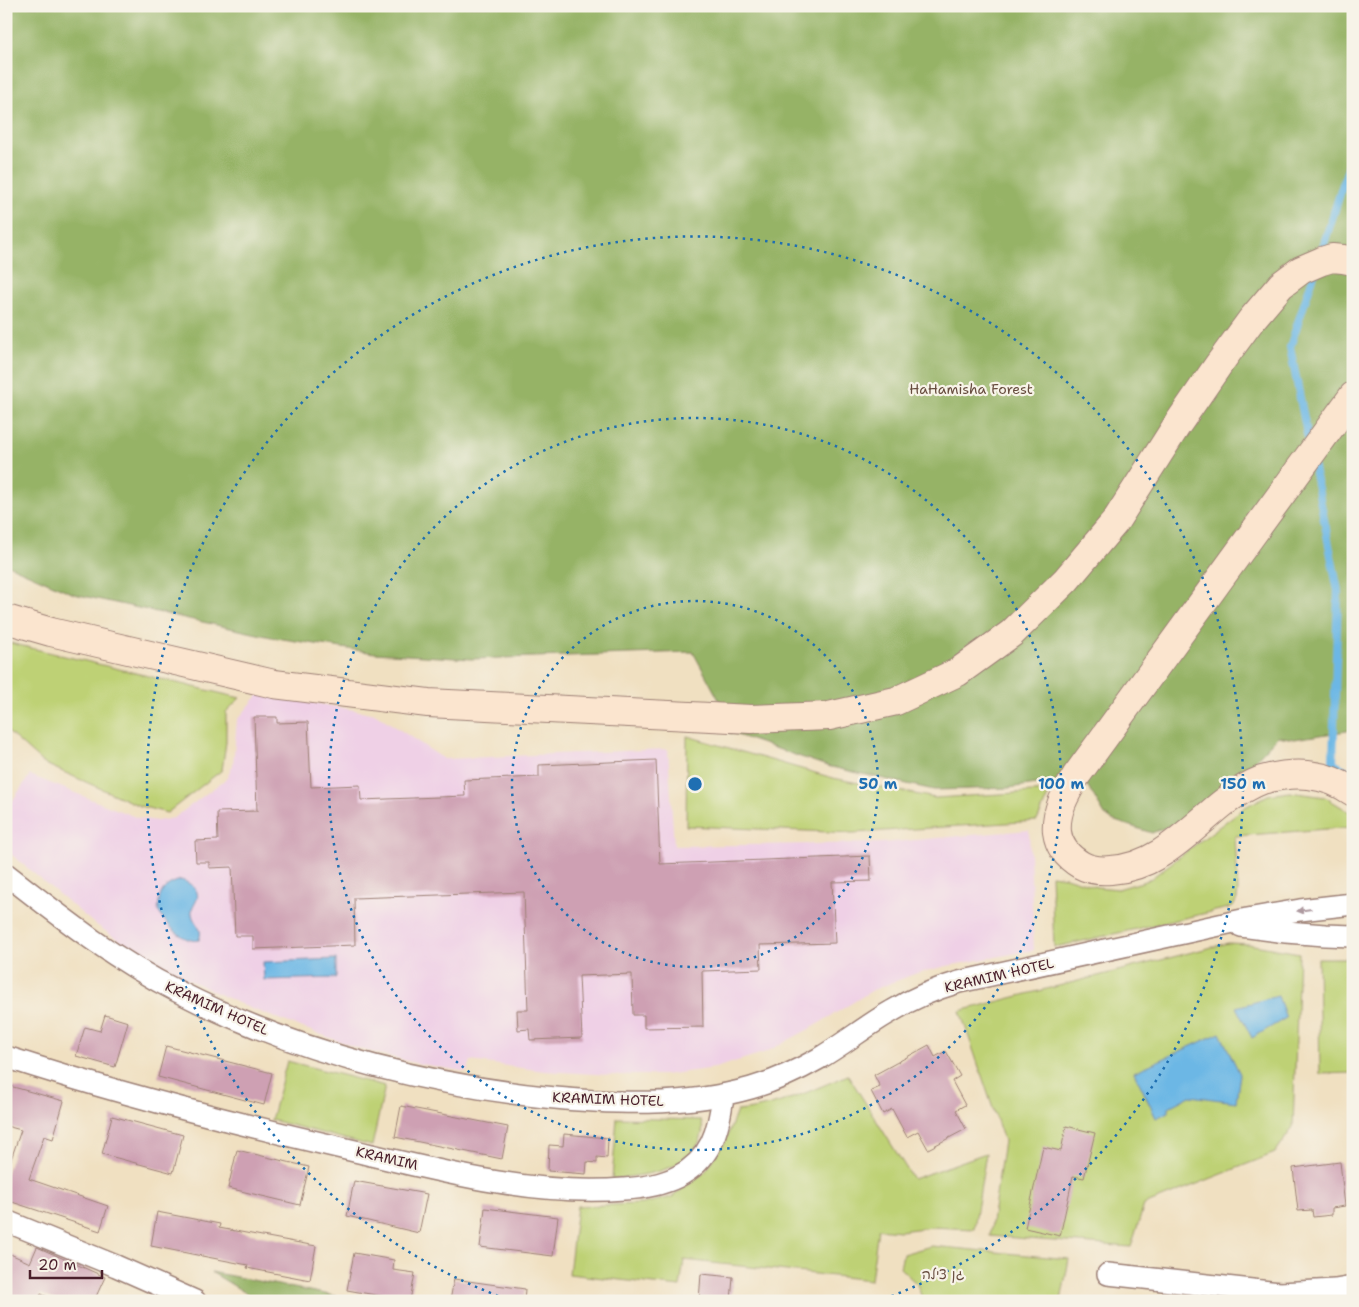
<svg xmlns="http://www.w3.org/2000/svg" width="1359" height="1307" font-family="'Shantell Sans','Playpen Sans Hebrew',sans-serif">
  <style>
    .built { fill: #efd0e6 }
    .green { fill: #bed175; stroke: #847850 }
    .forest { fill: #96b366; stroke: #706948 }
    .water { fill: #6cb7e5; stroke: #5b6b88 }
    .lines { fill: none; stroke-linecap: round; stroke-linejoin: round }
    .stream { stroke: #6cb7e5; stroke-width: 8 }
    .building { fill: #cea0b3 }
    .minor-casing { stroke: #9d8076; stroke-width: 24 }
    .secondary-casing { stroke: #9d8076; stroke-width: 30 }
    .minor { stroke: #fff; stroke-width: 21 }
    .secondary { stroke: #fbe5cf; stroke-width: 28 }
    .oneway { fill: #ae9aa0 }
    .ring { fill: none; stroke: #1f6fb2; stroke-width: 2.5; stroke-dasharray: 2.5 5 }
    .labels { text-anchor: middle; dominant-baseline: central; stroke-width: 4.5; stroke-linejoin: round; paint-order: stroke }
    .park-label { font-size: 14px; fill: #674c3e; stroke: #f7f3e8 }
    .street-label { font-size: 14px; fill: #4a1f2b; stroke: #f7f3e8 }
    .centre { fill: #1f6fb2; stroke: #f7f3e8; stroke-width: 2.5 }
    .ring-label { font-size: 15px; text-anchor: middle; font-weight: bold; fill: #1f6fb2; stroke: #f7f3e8; stroke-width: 4.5; stroke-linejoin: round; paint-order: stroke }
  </style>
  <rect width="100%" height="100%" fill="#f7f3e8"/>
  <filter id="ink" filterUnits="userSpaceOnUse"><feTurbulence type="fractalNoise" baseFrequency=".02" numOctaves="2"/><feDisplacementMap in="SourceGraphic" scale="10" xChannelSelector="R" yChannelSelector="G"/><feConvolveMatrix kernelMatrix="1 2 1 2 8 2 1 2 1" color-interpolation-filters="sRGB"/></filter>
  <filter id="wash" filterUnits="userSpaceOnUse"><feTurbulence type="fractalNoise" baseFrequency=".0096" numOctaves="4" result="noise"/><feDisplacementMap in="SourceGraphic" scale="20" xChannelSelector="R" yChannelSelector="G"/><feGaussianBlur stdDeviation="1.12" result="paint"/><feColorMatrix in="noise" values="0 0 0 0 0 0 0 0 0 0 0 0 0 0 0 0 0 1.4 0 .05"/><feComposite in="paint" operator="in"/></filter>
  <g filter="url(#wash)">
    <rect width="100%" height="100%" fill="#f0e0c1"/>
    <polygon class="built" points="260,693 376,714 444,759 668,749 674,846 881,843 1029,830 1034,950 947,966 917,973 873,990 813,1027 766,1052 715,1068 664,1075 613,1075 544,1071 471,1061 467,1072 415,1063 360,1049 249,1008 172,972 129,947 92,922 6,850 6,810 30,775 138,818 157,821 174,818 227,778 233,765 237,720"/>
    <g class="green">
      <polygon points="6,642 240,698 226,712 226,742 222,770 167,813 140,806 43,763 6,730"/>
      <polygon points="687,736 833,778 935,798 1050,791 1037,821 853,833 686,826"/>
      <polygon points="1290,792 1325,797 1353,814 1353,827 1235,836 1238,890 1237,899 1233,907 1065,945 1054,947 1051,875 1066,877 1097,887 1118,889 1149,880 1245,807 1268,795"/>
      <polygon points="1228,943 1248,944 1299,953 1293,1127 1275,1153 1144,1205 1131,1247 990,1236 1004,1141 960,1011"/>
      <polygon points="1318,958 1353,958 1353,1073 1320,1074"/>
      <polygon points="287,1061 385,1086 372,1146 271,1120"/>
      <path d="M848 1075 913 1179 986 1153 974 1229 931 1227 900 1231 878 1229 871 1280 684 1260 680 1287 569 1274 577 1206 642 1204 672 1197 705 1172 725 1142 737 1111C776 1108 812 1090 848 1075Z"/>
      <path d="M617 1118 701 1120C704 1129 702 1138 697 1146 680 1173 641 1175 612 1179Z"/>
      <polygon points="931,1246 1069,1259 1061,1301 923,1301 917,1284 900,1268 903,1254"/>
    </g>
    <g class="forest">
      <polygon points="6,6 1353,6 1353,730 1294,739 1278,736 1247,769 1197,814 1152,833 1112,820 1105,815 1086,783 1065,780 1008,788 934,790 827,766 734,734 673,718 725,711 693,652 471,659 375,653 276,638 74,594 6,564"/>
      <polygon points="211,1272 361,1301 259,1301"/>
    </g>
    <g class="water">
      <path d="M181 880C190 883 200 889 197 899 195 905 191 908 192 914 194 925 204 927 199 940 184 944 165 923 158 911 159 892 163 885 181 880Z"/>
      <polygon points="336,959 336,978 264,980 263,962"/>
      <polygon points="1278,996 1286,1018 1252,1038 1236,1007"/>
      <polygon points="1220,1033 1240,1074 1236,1102 1190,1096 1169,1107 1169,1112 1156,1118 1134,1072"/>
    </g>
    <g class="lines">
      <g class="stream">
        <polyline points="1320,256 1353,153"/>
        <polyline points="1309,444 1290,347 1315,271"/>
        <polyline points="1313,463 1338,591 1333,763 1353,775"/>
      </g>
    </g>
    <g id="blocks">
      <g class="building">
        <polygon points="254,717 277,717 277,723 308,722 311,787 360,785 361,800 465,796 464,780 539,777 539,765 656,760 660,864 870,856 871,881 832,882 835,943 760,945 761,969 702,971 703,1027 644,1028 644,1015 633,1015 632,974 579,976 582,1038 530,1040 529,1029 518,1030 517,1010 528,1010 524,892 354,898 355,945 253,949 253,936 235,936 232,867 209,868 209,862 196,862 195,841 218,840 217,812 257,811"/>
        <polygon points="105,1015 128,1022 115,1067 76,1056 85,1027 100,1031"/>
        <polygon points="929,1045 935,1057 946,1051 960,1076 952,1081 965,1105 956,1110 966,1129 928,1149 918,1131 907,1137 892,1109 883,1114 871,1091 880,1087 874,1075"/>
        <polygon points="166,1046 272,1073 264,1105 158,1077"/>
        <polygon points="6,1085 64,1101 53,1139 44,1136 29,1179 108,1206 100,1231 6,1200 6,1174 21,1130 6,1126"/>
        <polygon points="401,1106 508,1127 502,1159 395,1137"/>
        <polygon points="112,1116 183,1135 173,1173 102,1154"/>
        <polygon points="1066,1126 1095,1133 1084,1178 1073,1176 1060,1236 1025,1228 1043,1147 1061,1151"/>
        <polygon points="564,1134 608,1138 607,1158 597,1157 597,1163 587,1162 586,1174 548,1171 549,1145 563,1146"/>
        <polygon points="237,1150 309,1167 300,1205 228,1188"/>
        <polygon points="1340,1162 1345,1206 1332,1208 1332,1215 1313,1217 1312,1210 1298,1211 1293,1168"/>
        <polygon points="354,1181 427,1194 419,1233 347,1216"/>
        <polygon points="485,1208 558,1217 553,1256 480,1247"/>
        <polygon points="157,1212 220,1224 219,1228 316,1246 310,1280 247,1268 248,1265 151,1246"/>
        <polygon points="37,1247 105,1277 94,1301 57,1301 41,1294 38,1301 6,1301 6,1252 30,1263"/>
        <polygon points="354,1253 394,1260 393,1270 415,1273 410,1301 347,1290"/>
        <polygon points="701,1274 733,1277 731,1301 699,1301"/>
        <polygon points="454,1279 525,1289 524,1301 450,1301"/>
      </g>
    </g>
  </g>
  <g filter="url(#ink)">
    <use href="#blocks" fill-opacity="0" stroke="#9d8076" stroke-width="1"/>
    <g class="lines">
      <g class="minor-casing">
        <g id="minor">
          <path d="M6 874C61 917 115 960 177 991 291 1050 418 1083 545 1097 614 1104 684 1107 751 1088 775 1081 797 1071 818 1059 844 1044 867 1025 892 1011 913 998 935 989 959 982L1247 919 1300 910 1353 904"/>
          <polyline points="1241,926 1286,932 1325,935 1353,936"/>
          <path d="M6 1057C116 1093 230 1122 342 1148 431 1169 533 1197 624 1189 641 1188 661 1185 677 1177 711 1160 719 1130 723 1095"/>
          <polyline points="6,1221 116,1266 195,1301"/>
          <polyline points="1108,1274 1280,1293 1335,1290 1353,1287"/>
        </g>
      </g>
      <g class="secondary-casing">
        <g id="secondary">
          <path d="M1353 396 1076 776C1066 793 1055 811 1057 832 1059 847 1069 858 1081 865 1090 870 1101 871 1111 870 1158 867 1188 831 1223 803 1235 794 1248 785 1262 780 1295 771 1324 772 1353 792"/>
          <polyline points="6,619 51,632 274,684 428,703 751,719 829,716 896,701 958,672 1012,633 1066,580 1115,522 1177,425 1219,364 1252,319 1281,285 1301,270 1322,261 1332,258 1343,259 1353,261"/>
        </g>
      </g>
      <use href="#minor" class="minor"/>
      <use href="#secondary" class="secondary"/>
    </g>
    <defs><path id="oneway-solid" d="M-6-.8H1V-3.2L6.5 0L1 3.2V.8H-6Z" transform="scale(1.25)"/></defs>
    <use class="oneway" href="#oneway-solid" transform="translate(1304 910) rotate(172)"/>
  </g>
  <g class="ring">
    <circle cx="695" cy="784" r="183"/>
    <circle cx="695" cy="784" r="366"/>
    <path d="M512 1301A548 548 0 1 1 878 1301"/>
  </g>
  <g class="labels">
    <g class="park-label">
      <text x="971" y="389">HaHamisha Forest</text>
      <text x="943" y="1274">גן צילה</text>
    </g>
    <g class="street-label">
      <text transform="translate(999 975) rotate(-13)">KRAMIM HOTEL</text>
      <text transform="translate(217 1008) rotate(24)">KRAMIM HOTEL</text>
      <text transform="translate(608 1099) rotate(2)">KRAMIM HOTEL</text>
      <text transform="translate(387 1158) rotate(13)">KRAMIM</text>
    </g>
  </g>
  <circle cx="695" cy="784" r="8" class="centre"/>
  <g class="ring-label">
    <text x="878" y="789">50 m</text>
    <text x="1061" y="789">100 m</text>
    <text x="1243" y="789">150 m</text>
  </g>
  <rect width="1359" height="1307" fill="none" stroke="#f7f3e8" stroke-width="25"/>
  <path d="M30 1270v8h72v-8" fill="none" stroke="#4a1f2b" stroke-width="2.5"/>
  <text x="38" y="1270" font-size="15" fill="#4a1f2b" stroke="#f7f3e8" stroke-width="4" paint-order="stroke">20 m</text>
</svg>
